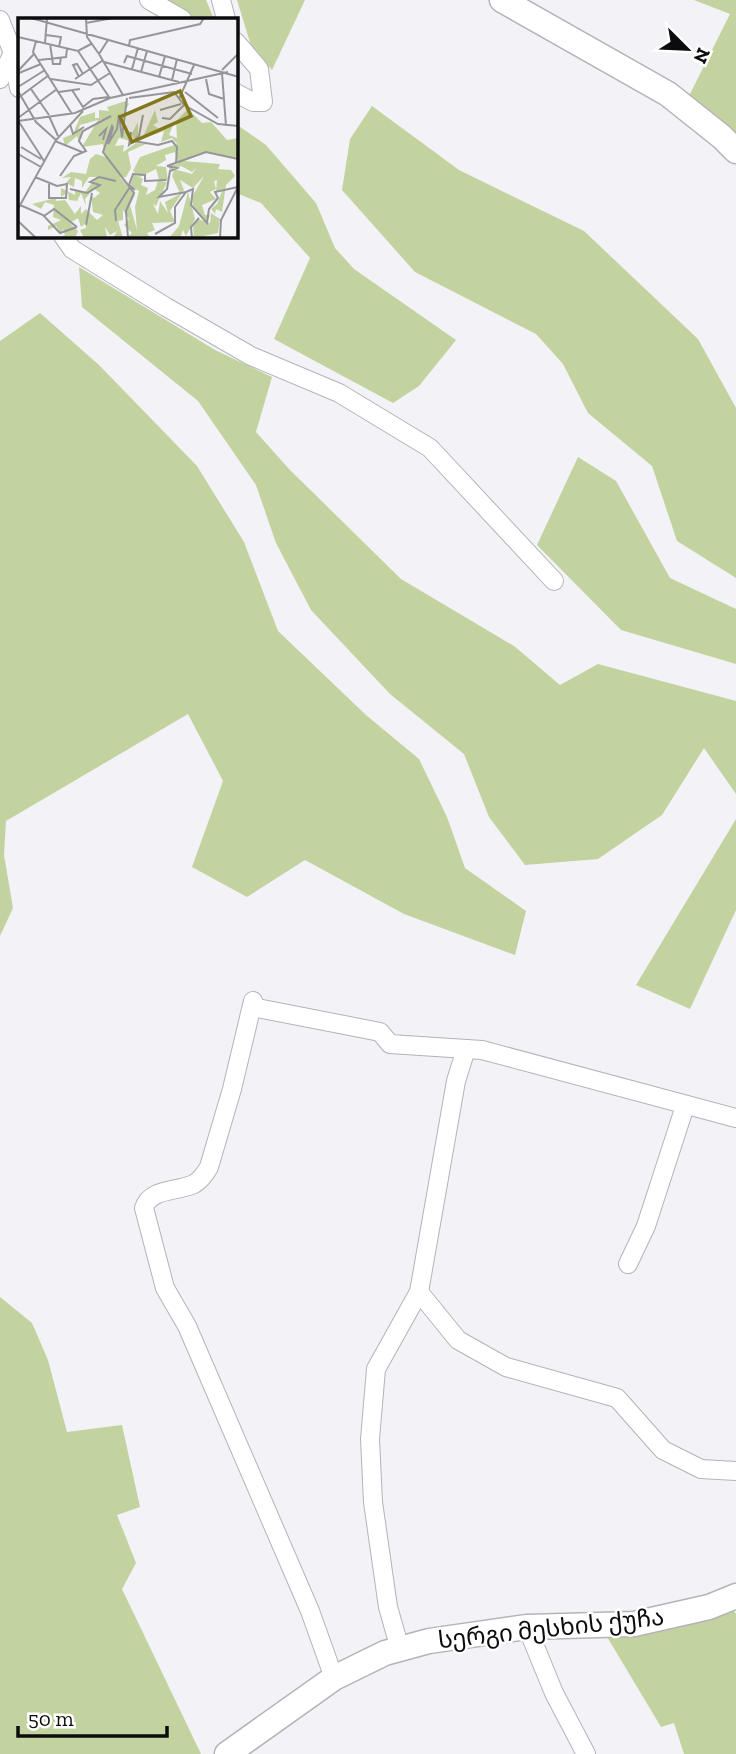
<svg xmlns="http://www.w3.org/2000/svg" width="736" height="1754" font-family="'Zilla Slab','Noto Sans Georgian',serif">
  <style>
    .green { fill: #c3d3a0 }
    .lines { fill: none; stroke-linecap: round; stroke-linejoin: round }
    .street-casing { stroke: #b4b3b8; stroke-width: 20 }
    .secondary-casing { stroke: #b4b3b8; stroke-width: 27 }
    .street { stroke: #fff; stroke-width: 18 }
    .secondary { stroke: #fff; stroke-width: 24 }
    .labels { text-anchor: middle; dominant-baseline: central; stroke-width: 5; stroke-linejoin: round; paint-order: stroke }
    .street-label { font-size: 24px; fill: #0c0c0e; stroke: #fff }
    .inset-road { fill: none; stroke: #96969a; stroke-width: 2 }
    .view { fill: #83771b; fill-opacity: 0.15; stroke: #83771b; stroke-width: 3.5 }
    .inset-edge { fill: none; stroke: #0c0c0e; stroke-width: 3.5 }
  </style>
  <rect width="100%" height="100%" fill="#f2f2f7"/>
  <g class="green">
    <polygon points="160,0 206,0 214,19 193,19"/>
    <polygon points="237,0 305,0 272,70 252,49"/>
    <polygon points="694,0 736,0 736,138 688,98 730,14"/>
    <polygon points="372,106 459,170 584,231 698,339 736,408 736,578 677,541 652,466 588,413 563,364 536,334 415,272 342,190 350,139"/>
    <polygon points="236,124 266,145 316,203 335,248 354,269 456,340 419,386 393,403 274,339 310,258 261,203 236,193"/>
    <polygon points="79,267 215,350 272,377 256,432 289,469 401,579 514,646 560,685 598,664 736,701 736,794 704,748 662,815 598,859 525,865 489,817 464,754 390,694 311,610 276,543 256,485 198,401 82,307"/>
    <polygon points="40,313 99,365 197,466 244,542 278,631 366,715 419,759 447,817 465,868 526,911 515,955 404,914 305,860 247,897 192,867 223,781 188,714 6,821 4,855 13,908 0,936 0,341"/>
    <polygon points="578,457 616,481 670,578 736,609 736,664 621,630 537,545"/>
    <polygon points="736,819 736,910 690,1009 636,985"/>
    <polygon points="0,1297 32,1323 48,1360 67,1432 122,1425 140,1507 117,1515 136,1563 122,1589 201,1754 0,1754"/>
    <polygon points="727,1599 736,1614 736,1754 684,1754 674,1723 661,1727 600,1625"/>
  </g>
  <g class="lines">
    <g class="street-casing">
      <g id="street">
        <polyline points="149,0 182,19"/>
        <polyline points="221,0 226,19"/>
        <polyline points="0,20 13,53 19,88"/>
        <polyline points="236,42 259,69 263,102 253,102 236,93"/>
        <polyline points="0,79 13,53"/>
        <polyline points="63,236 72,249 166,307 251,356 339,393 430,448 554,581"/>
        <path d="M253 1001 232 1089 209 1167C205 1174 201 1180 194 1184 177 1192 150 1188 144 1208L165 1288 187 1326 310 1611 334 1678"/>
        <polyline points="252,1007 380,1032 390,1044 482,1050 736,1118"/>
        <polyline points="628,1264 646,1226 685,1106"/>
        <polyline points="419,1292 458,1340 506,1367 617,1398 663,1450 701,1469 736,1471"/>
        <polyline points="527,1627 554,1693 586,1754"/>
        <polyline points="400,1649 388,1607 373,1502 370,1439 376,1369 419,1292 456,1081 466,1049"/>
      </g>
    </g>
    <g class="secondary-casing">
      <g id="secondary">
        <polyline points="502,0 668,94 722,137 736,151"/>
        <polyline points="227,1754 334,1678 385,1653 429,1641 527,1627 634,1624 709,1607 736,1596"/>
      </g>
    </g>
    <use href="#street" class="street"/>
    <use href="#secondary" class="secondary"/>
  </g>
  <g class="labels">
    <g class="street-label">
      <text transform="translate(551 1628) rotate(-6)">სერგი მესხის ქუჩა</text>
    </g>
  </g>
  <g transform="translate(18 18)">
    <rect width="220" height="220" fill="#f2f2f7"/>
    <path d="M108 83 111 86 103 100 105 113 114 115 120 104V118L116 121 113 117 112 123 101 120 97 128 106 127 105 134 118 125 128 126 110 134 113 150 108 159H102L117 177 112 187 119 212 117 189 121 173 112 168 116 156 125 161 123 167 130 170 128 177 137 172 140 163 149 164 138 188 135 186 140 196 142 183 150 195 147 184 164 175 152 193 157 204 134 205 137 212 129 215 132 220H108L114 215 106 207 111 201 105 192V202L100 203 105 220H95L99 213 92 217 87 209 89 220H66L62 212 68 210V205L63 209 60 200 52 205 60 213 57 220H40L47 217 45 211 43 215 38 208 30 212V208L43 202 35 199 36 187 27 184 23 191 14 186 38 180V183L47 182 57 196 63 188V196L68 191 79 202 85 197 75 194 73 177 76 180 82 175 76 171 67 181 68 188 63 175 59 183 51 182 50 174 43 179V170L57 177V173L67 174 78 159H71L64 170V163L57 160 56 169 48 165 53 159 44 160 53 154 68 156 72 141 78 136 87 139 85 126 64 129 80 102 62 107 59 115 63 110 65 113 61 124 59 118 47 128 45 120 55 116 62 99 77 94V100H81V92L91 93 89 89ZM170 91 184 105 193 104 209 122 220 120V141L189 134 166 143 202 146 200 151 213 152 217 158 208 167 204 194 198 191 197 196 193 191 199 186 205 171 198 173 199 162 196 163 198 171 192 174 198 181 184 187 187 197H192L189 204 175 188 174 179 186 158 175 170 162 162 166 172 162 175 154 158 156 151 174 156 179 149 174 154 163 148 152 152 150 148 160 146 157 134 147 137 148 142 138 148 148 149 150 163 141 162 138 151 122 159 115 153 122 139 159 126 154 120 143 124 146 113 124 121 137 92 140 104 135 107 141 111 155 107 151 117 159 120 158 103ZM170 174 177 201 168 218 165 212 162 220H151L161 208ZM193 195 202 201 200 215 176 220 175 207 180 201 192 205Z" fill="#c3d3a0"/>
    <path class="inset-road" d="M13 0 221 59M68 0 69 19 81 36 90 22M68 5 95 0M28 17 43 19 41 29M0 19 60 33 73 26M18 23 15 34 54 96M27 25 29 0M32 26 35 46H42L43 39M111 28 112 22 182 6 186 0M81 36 105 77M21 42 48 39 49 31M86 44 161 64M106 45 109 38 174 56M114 51 120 30M204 52 221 35M0 53 16 36M123 54 129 33M1 55 23 46M204 55 208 108M61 59 55 47 59 46 65 56M141 59 147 38M33 61 73 67 92 55M57 61 84 43M188 61 191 76 206 81M154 62 159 41M0 69 27 52M13 71 31 97M54 72 65 89 75 81 91 79 60 33M0 73 18 104 38 122M41 74 62 71M167 74 200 100M0 80 31 57M109 80 104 119 101 97 99 111 90 126 95 110 94 108 85 134 116 175 108 193 110 220M111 80 156 74 166 87 200 106 221 108M161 81 176 47M142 92 163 86M31 98 40 118M0 100 39 71M144 100 152 101 166 87M0 103 57 95 92 80 210 54M1 104 26 143M52 106 55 116 66 109M113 114 111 127 121 118 125 97M81 118 88 111 85 122M37 123 64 134M115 123 140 127 154 123 159 129 158 146M3 129 23 141M0 136 23 149M149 148 188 134 220 141M42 158 56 138 68 133 61 123 65 113 93 98M17 159 39 168 49 166 48 180H31V166M52 171 69 175 82 167 72 164 81 159 98 163M117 172 111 167 115 156 127 157V163L148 162M168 174 175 171 173 187 189 205 191 191 200 180 197 174 220 169M2 187 25 197 42 215 59 209M0 191 38 122 65 93M26 198 36 191 59 209M0 203 18 220M98 203 97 192 112 169M68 207 74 175M137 216 157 205V189L168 174 141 179 149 171 152 153 159 150 149 148M174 220 173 209 181 200M202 220 203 202 220 169"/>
    <path class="view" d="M162 73 173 98 114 124 102 99Z"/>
    <rect width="220" height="220" class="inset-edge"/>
  </g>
  <g transform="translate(687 49) rotate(114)" stroke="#ffffff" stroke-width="5" paint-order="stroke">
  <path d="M0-5L12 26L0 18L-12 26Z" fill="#0c0c0e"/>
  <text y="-10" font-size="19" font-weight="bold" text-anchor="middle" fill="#0c0c0e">N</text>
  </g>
  <path d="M18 1726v10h149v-10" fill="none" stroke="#0c0c0e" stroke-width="3.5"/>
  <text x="28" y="1726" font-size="21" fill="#0c0c0e" stroke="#ffffff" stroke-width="5" paint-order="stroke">50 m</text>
</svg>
